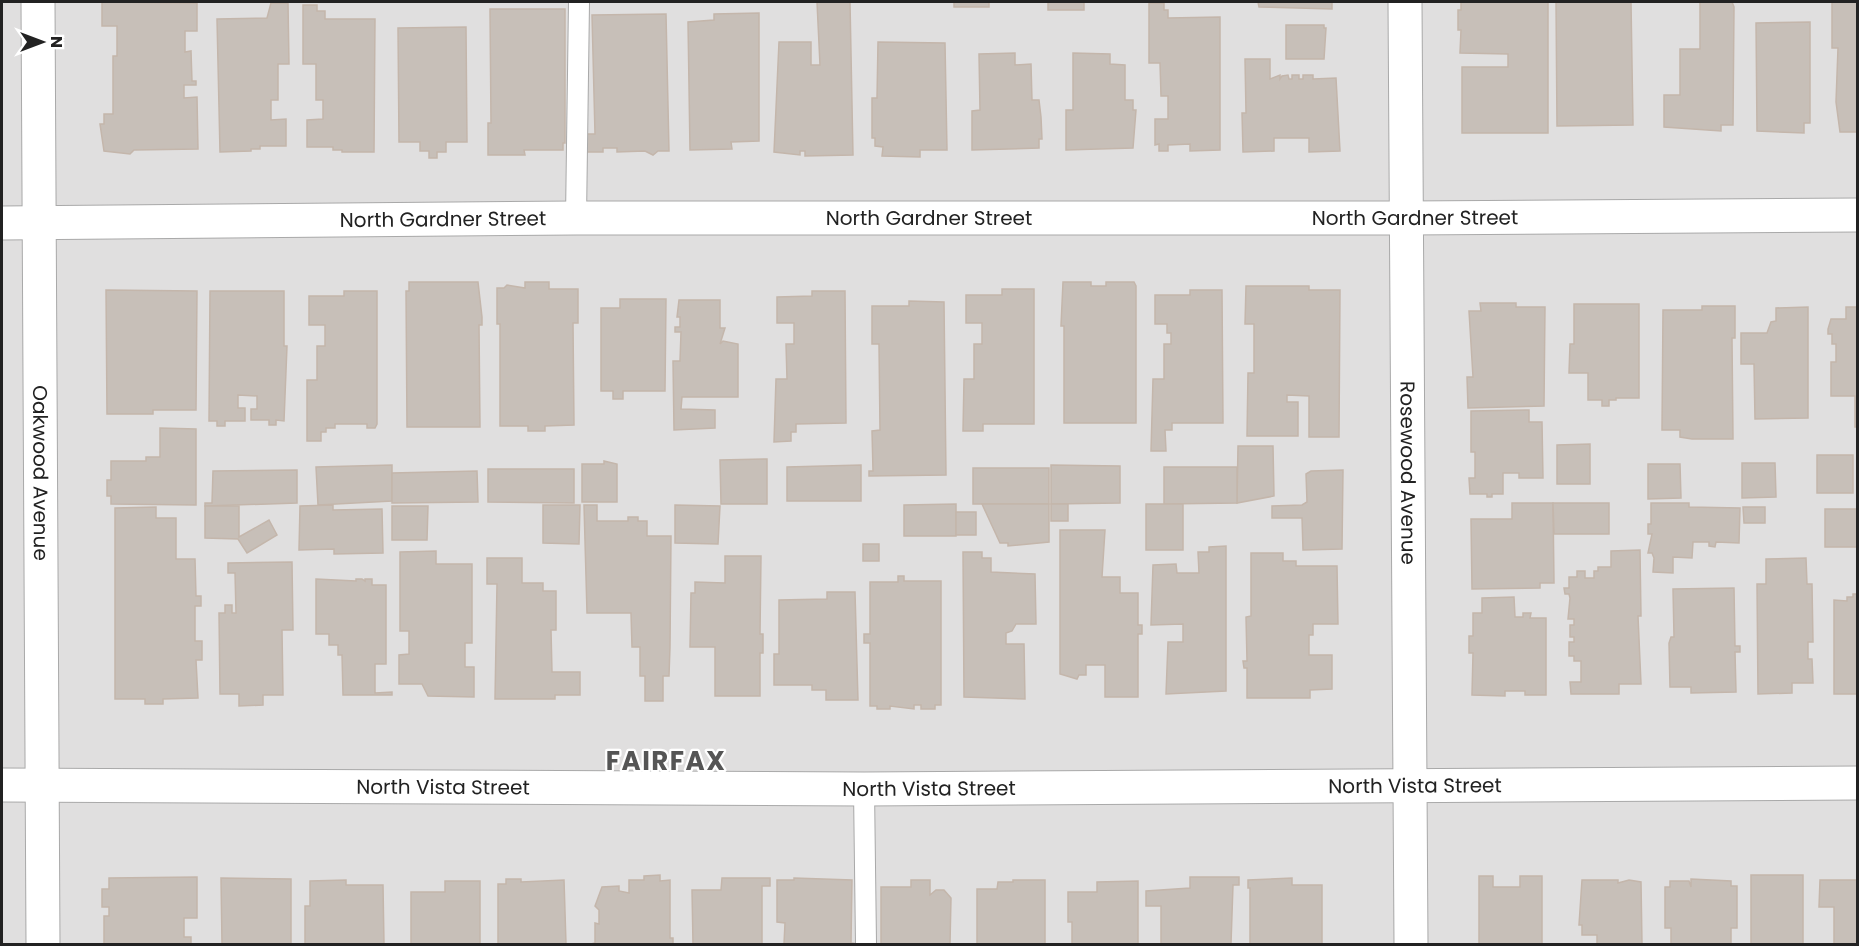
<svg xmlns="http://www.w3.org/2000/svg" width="1859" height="946" font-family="Poppins,sans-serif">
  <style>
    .residential { fill: #e0dfdf }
    .building { fill: #c7bfb8; stroke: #c4b6ab; stroke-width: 1.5 }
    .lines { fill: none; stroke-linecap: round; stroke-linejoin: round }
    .service-casing { stroke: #a9a9a9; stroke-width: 22 }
    .minor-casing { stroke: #a9a9a9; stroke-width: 35 }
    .service { stroke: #fff; stroke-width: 20 }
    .minor { stroke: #fff; stroke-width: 33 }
    .labels { text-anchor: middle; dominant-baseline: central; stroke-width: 4.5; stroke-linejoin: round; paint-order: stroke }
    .street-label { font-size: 20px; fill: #222; stroke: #fff }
    .district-label { font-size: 26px; font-weight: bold; letter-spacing: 1.5px; fill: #555; stroke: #fff }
  </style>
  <rect width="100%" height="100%" fill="#f2efe9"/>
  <rect class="residential" x="2" y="2" width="1855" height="942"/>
  <g class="building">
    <polygon points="102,2 197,3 197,31 185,31 185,52 191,51 192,81 196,81 196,85 184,85 184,98 197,97 198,149 134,150 130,154 104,151 100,124 104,124 104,114 113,114 113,56 117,56 117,26 102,26"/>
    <polygon points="817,2 850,2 853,155 805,156 805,151 800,151 800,155 774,152 779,42 811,42 811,65 820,65"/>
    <rect x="954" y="2" width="35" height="5"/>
    <rect x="1048" y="2" width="36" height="8"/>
    <polygon points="1258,2 1332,2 1332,9 1259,7"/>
    <polygon points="1461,2 1548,2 1548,133 1462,133 1462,67 1508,67 1508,54 1460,53 1461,30 1458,30 1458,10 1461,10"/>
    <polygon points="1556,2 1631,2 1633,125 1557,126"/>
    <polygon points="1700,2 1732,2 1734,7 1733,125 1721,125 1721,131 1664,127 1664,95 1680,95 1680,49 1700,49"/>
    <polygon points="1832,2 1858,2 1858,132 1840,132 1836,102 1838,48 1832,48"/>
    <polygon points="271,3 288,3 289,64 278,64 278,100 271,100 271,120 286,119 286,146 260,146 260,149 251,149 251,151 220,152 217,19 267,18"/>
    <polygon points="1149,3 1164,3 1164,10 1168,10 1168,18 1220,17 1220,150 1190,151 1190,144 1168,145 1168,151 1159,151 1159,144 1155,145 1155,119 1168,119 1168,96 1161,96 1160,63 1149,63"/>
    <polygon points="303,5 317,5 317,11 325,11 325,19 375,19 374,152 342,152 342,150 333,150 333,147 307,147 307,120 323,119 323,100 316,100 316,64 303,64"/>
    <polygon points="490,9 565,9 565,143 563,143 563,150 524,150 525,155 488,155 488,123 491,123"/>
    <polygon points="759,13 759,141 731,142 732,149 690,150 688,22 714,20 714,14"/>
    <polygon points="666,14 669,151 658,151 653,155 645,151 617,152 617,148 603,148 603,152 585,152 585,134 595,134 592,15"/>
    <polygon points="1810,22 1810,123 1804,123 1804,133 1757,131 1756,23"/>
    <polygon points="1286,25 1324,25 1324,28 1326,28 1324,59 1286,59"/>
    <polygon points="466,27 467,142 446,142 446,152 437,152 437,158 429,158 429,151 420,151 420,142 399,142 398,28"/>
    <polygon points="878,42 945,43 947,150 920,150 920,157 882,156 883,147 875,146 875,138 872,138 872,98 877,98"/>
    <polygon points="1015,53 1015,65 1031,64 1032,100 1039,100 1041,117 1042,139 1039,139 1039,148 972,150 972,111 980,110 979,54"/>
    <polygon points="1073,53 1110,54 1110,64 1125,65 1125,100 1133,100 1133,110 1136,110 1133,148 1066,150 1066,110 1073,110"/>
    <polygon points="1245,59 1270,59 1270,79 1280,75 1280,79 1282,76 1288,75 1289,79 1292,79 1292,75 1299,75 1299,79 1303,79 1303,75 1313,75 1313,79 1336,78 1340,151 1309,152 1309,138 1274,138 1274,151 1243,152 1242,113 1246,113"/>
    <polygon points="409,282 478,282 482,317 482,325 479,325 480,427 407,427 406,291 409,291"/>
    <polygon points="525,282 549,282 549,289 578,289 578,323 573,323 574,425 545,426 545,431 528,431 528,426 500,426 500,324 497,324 497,288 504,288 507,285 525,288"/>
    <polygon points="1063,282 1091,282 1091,286 1106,286 1106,282 1134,282 1136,286 1136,423 1064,423 1064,326 1061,326"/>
    <polygon points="1246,286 1309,286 1309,290 1340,290 1339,437 1309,437 1309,396 1287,395 1287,402 1298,402 1298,436 1247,436 1248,373 1254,373 1254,324 1245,324"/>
    <polygon points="1002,289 1034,289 1034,424 983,424 983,431 963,431 964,379 974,379 974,344 982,344 982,323 966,323 966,295 1002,295"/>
    <polygon points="106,290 197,291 196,410 153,410 153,414 107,414"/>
    <polygon points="1190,290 1222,290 1223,423 1172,423 1172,430 1165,430 1166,451 1151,451 1153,379 1164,379 1164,344 1171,344 1171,333 1167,333 1167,324 1155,324 1155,295 1190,295"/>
    <polygon points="210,291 284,291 284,346 287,346 284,421 276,420 276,425 269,425 269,420 251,420 251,409 257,409 257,396 238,395 238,408 245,408 245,421 225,421 225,426 217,426 217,421 209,421"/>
    <polygon points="344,291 377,291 377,424 375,428 367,428 367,424 335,424 335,428 326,428 326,432 321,432 321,441 307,441 307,380 317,380 317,346 325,346 325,325 309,325 309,296 344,296"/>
    <polygon points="812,291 845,291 846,423 796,424 796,432 791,432 791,441 774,442 776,379 787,379 786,344 794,344 794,323 777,323 777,297 812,296"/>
    <polygon points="620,299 666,299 665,391 623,391 623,399 613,399 613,391 601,391 601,308 620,308"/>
    <polygon points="679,300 720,300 720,328 725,328 720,344 723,341 738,344 738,397 682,397 681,409 715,410 715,428 674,430 673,361 680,361 681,332 675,332 675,327 680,327 680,317 677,317"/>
    <polygon points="909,301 944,302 946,475 869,476 869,471 873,471 872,431 880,430 879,344 872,344 872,306 909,306"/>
    <polygon points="1480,303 1516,303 1516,307 1545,307 1544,406 1468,408 1467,377 1473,377 1469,311 1481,311"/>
    <polygon points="1574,304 1639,304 1639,398 1616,398 1616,400 1609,400 1609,406 1602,406 1602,400 1588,400 1588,373 1569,373 1570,344 1574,344"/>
    <polygon points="1702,306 1735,306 1735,338 1732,338 1733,439 1692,439 1680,437 1680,430 1662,430 1663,310 1702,310"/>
    <polygon points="1808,307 1808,418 1755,419 1754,364 1741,364 1741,333 1767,333 1771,322 1776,321 1776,308"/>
    <polygon points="1846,307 1858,307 1858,427 1855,427 1855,396 1831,396 1831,362 1836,362 1836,344 1832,344 1832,334 1828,334 1828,329 1831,319 1846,319"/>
    <polygon points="1529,410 1529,422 1542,422 1543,478 1519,478 1519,473 1503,473 1503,494 1492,494 1492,497 1487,497 1487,494 1470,494 1469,478 1475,478 1475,452 1471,452 1471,411"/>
    <polygon points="160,428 196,429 196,505 111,504 111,496 107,496 107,480 111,480 111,461 146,461 146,457 160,457"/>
    <polygon points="1590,444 1590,484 1557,484 1557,445"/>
    <polygon points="1238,446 1273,446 1274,496 1237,503"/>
    <rect x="1817" y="455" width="36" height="38"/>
    <polygon points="767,459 767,504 721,504 720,460"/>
    <polygon points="604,461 617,464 617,502 582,502 582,464 604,464"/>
    <polygon points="1742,463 1775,463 1776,497 1742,498"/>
    <polygon points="1648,464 1680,464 1681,498 1648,499"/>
    <polygon points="392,465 392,501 318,505 316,467"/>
    <polygon points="861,465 861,501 787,501 787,467"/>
    <polygon points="1051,465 1120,466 1120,503 1051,504"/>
    <polygon points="1164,467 1237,467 1237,503 1164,504"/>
    <rect x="973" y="468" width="76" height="36"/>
    <polygon points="488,469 574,469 574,503 488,502"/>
    <polygon points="297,470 297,503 205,506 205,503 212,503 213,471"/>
    <polygon points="1343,470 1342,549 1303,550 1302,518 1272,518 1272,506 1302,505 1307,502 1306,474 1311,471"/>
    <polygon points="477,471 478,502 392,503 392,473"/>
    <polygon points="1512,503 1553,503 1554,583 1540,583 1540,588 1472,589 1471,519 1512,519"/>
    <polygon points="1553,503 1609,503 1609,534 1554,534"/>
    <polygon points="1651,503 1689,503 1689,507 1740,508 1739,543 1716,542 1715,547 1709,546 1709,542 1693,542 1692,558 1673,557 1673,573 1653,572 1654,558 1652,553 1648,553 1652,534 1648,534 1648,524 1651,524"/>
    <polygon points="956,504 956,536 904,536 904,505"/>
    <polygon points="982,504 1049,504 1049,542 1008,546 1008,543 1000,543"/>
    <rect x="1051" y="504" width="17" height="17"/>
    <rect x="1146" y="504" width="37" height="46"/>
    <polygon points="333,505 333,510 382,509 383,553 334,554 334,549 299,550 300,506"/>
    <polygon points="543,505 580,505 579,544 543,543"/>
    <polygon points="584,505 597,505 597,521 628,521 628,517 638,517 638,521 647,521 647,536 671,536 670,647 669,676 663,676 663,701 645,701 645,676 640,676 640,647 632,647 631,613 587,613"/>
    <polygon points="675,505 720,506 718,544 675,543"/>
    <polygon points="205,506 239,506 239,537 269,520 277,535 247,553 238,539 205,538"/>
    <polygon points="392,506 428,506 427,540 392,540"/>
    <polygon points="156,507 156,518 176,518 176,559 195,559 196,596 201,596 201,606 195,606 195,641 202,641 202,660 196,660 198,698 163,699 163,704 145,704 145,699 115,699 115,508"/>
    <polygon points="1743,507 1765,507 1765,523 1744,523"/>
    <rect x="1825" y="509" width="33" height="38"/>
    <rect x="956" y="512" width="20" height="23"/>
    <polygon points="1060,530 1105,530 1102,577 1120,577 1120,593 1138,593 1138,625 1142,625 1142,634 1138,634 1138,697 1105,697 1105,665 1086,665 1086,675 1079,675 1077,679 1060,674"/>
    <rect x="863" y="544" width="16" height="17"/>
    <polygon points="1226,546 1226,691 1166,694 1168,642 1183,642 1183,624 1151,625 1153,565 1176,564 1177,573 1199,573 1198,552 1209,552 1209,547"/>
    <polygon points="1640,550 1641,616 1638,616 1641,684 1619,684 1619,694 1571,694 1570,682 1581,682 1581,661 1574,661 1574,656 1569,656 1569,642 1574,642 1574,637 1570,637 1570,625 1574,625 1574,619 1568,619 1570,598 1569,594 1565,594 1564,588 1569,588 1569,577 1577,577 1577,571 1585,571 1585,578 1594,578 1594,571 1598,571 1598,567 1611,567 1611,551"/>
    <polygon points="436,551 436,564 472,564 472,643 465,643 465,667 474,667 474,697 428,696 422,684 399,684 399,655 409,654 409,631 400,631 400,552"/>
    <polygon points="963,552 982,552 982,558 991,558 991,572 1035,574 1036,624 1016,624 1012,631 1006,633 1006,644 1024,644 1025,699 964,697"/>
    <polygon points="1251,553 1283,553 1283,561 1296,561 1296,566 1337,566 1338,624 1313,624 1313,635 1309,635 1309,655 1332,655 1332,689 1310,690 1310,698 1247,698 1247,668 1244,668 1243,661 1247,661 1246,617 1251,616"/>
    <polygon points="725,556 761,556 760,634 763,634 763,653 760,653 760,696 715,696 715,647 690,647 691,593 695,593 695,582 725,583"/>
    <polygon points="487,558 522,558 522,583 543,583 543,591 556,591 556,630 551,630 552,672 580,672 580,695 555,695 555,699 495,699 497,584 487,584"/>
    <polygon points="1806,558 1807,584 1812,584 1813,642 1808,642 1808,659 1812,659 1813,683 1792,683 1792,693 1758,694 1757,584 1766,584 1766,559"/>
    <polygon points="292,562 293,630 282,630 283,695 263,695 263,705 239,706 239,694 220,694 219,613 225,613 225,605 232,605 232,613 236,613 235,573 228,573 228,563"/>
    <polygon points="898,576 904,576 904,581 941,581 941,705 935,705 935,709 921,709 921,705 914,705 914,709 890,706 890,709 877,709 877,706 870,706 870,643 864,643 864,634 870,634 870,582 898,582"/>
    <polygon points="316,579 356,581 356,579 362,579 365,581 365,579 372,579 372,585 386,585 386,664 375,664 375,693 392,692 392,695 343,695 342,655 338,655 338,645 329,645 329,634 316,634"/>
    <polygon points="1734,588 1735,646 1740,646 1740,652 1735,652 1736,692 1691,693 1691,687 1670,687 1669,643 1671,637 1674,637 1673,589"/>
    <polygon points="827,592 855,592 858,700 826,700 826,690 812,690 812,685 774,685 774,654 779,654 779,600 827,599"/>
    <polygon points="1853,594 1858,594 1858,694 1834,694 1834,600 1847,601 1847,597 1853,597"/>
    <polygon points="1514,597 1515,617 1523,617 1523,613 1531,613 1530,618 1546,618 1546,695 1525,695 1525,691 1505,691 1505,696 1472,695 1473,653 1469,653 1469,636 1473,636 1473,613 1482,613 1482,598"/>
    <polygon points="660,875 660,881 670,880 670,938 673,938 673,944 591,944 595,943 595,923 599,924 599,910 595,906 602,887 619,886 619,891 629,893 629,880 644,880 644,876"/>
    <rect x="1751" y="875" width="52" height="69"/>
    <polygon points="1479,876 1493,876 1493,887 1520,887 1520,876 1542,876 1542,944 1479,944"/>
    <polygon points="197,877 197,918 184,918 184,937 191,937 191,944 104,944 104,916 109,916 109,907 102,907 102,889 109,889 109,878"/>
    <polygon points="1190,877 1239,877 1239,885 1233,885 1231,944 1161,944 1161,906 1146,906 1146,891 1190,888"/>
    <polygon points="221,878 291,879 291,944 222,944"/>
    <polygon points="722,878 770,878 770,886 762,886 762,944 693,944 692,890 721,890"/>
    <polygon points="794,878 852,880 851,943 858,944 784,944 785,923 777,922 777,880 794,880"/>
    <polygon points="1292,878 1292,885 1322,885 1322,944 1250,944 1250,888 1248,888 1248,880"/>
    <polygon points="506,879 521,879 521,882 564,880 566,944 498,944 498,884 506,884"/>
    <polygon points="1691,879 1731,881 1731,886 1737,886 1737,928 1731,928 1731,944 1671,944 1671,928 1665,928 1665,887 1670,887 1670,881 1689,881 1691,887"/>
    <polygon points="346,880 346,885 383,885 384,944 305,944 305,906 310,906 310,881"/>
    <polygon points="911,880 930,880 930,895 936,890 944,890 951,898 950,944 881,944 881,887 911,887"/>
    <polygon points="1013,880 1045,880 1045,944 977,944 977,889 997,889 998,882 1013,882"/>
    <polygon points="1582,880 1618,880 1618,883 1629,880 1641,882 1642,944 1597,944 1597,935 1582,935 1582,925 1579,925"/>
    <polygon points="1820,880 1858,880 1858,944 1834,944 1834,907 1819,907"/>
    <polygon points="445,881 480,881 480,944 411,944 411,892 445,892"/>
    <polygon points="1138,881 1138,944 1072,944 1072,922 1068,922 1068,892 1097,892 1097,882"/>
  </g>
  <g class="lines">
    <g class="service-casing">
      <g id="service">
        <polyline points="576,218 579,2"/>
        <polyline points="864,789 866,944"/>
      </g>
    </g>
    <g class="minor-casing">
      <g id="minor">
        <path id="s1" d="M38 2 43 944"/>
        <path id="s2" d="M1405 2 1411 944"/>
        <path id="s3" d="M2 223 576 218H1406L1858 215"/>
        <path id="s4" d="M2 785 864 789 1858 783"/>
      </g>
    </g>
    <use href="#service" class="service"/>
    <use href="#minor" class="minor"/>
  </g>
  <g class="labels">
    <g class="street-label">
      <text stroke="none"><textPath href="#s3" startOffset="927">North Gardner Street</textPath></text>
      <text stroke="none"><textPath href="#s3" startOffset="1413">North Gardner Street</textPath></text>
      <text stroke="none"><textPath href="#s3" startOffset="441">North Gardner Street</textPath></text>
      <text stroke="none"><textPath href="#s1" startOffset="471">Oakwood Avenue</textPath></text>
      <text stroke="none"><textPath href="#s2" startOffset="471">Rosewood Avenue</textPath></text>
      <text stroke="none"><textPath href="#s4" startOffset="1413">North Vista Street</textPath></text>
      <text stroke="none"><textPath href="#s4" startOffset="441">North Vista Street</textPath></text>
      <text stroke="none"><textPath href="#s4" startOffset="927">North Vista Street</textPath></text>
    </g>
    <g class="district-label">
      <text x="666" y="761">FAIRFAX</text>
    </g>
  </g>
  <rect width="1859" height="946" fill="none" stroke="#222222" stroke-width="6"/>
  <g transform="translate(42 42) rotate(90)" stroke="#ffffff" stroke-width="4.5" paint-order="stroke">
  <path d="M0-4.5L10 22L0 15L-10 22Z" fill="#222222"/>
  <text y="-9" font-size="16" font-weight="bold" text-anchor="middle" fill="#222222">N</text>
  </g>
</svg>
